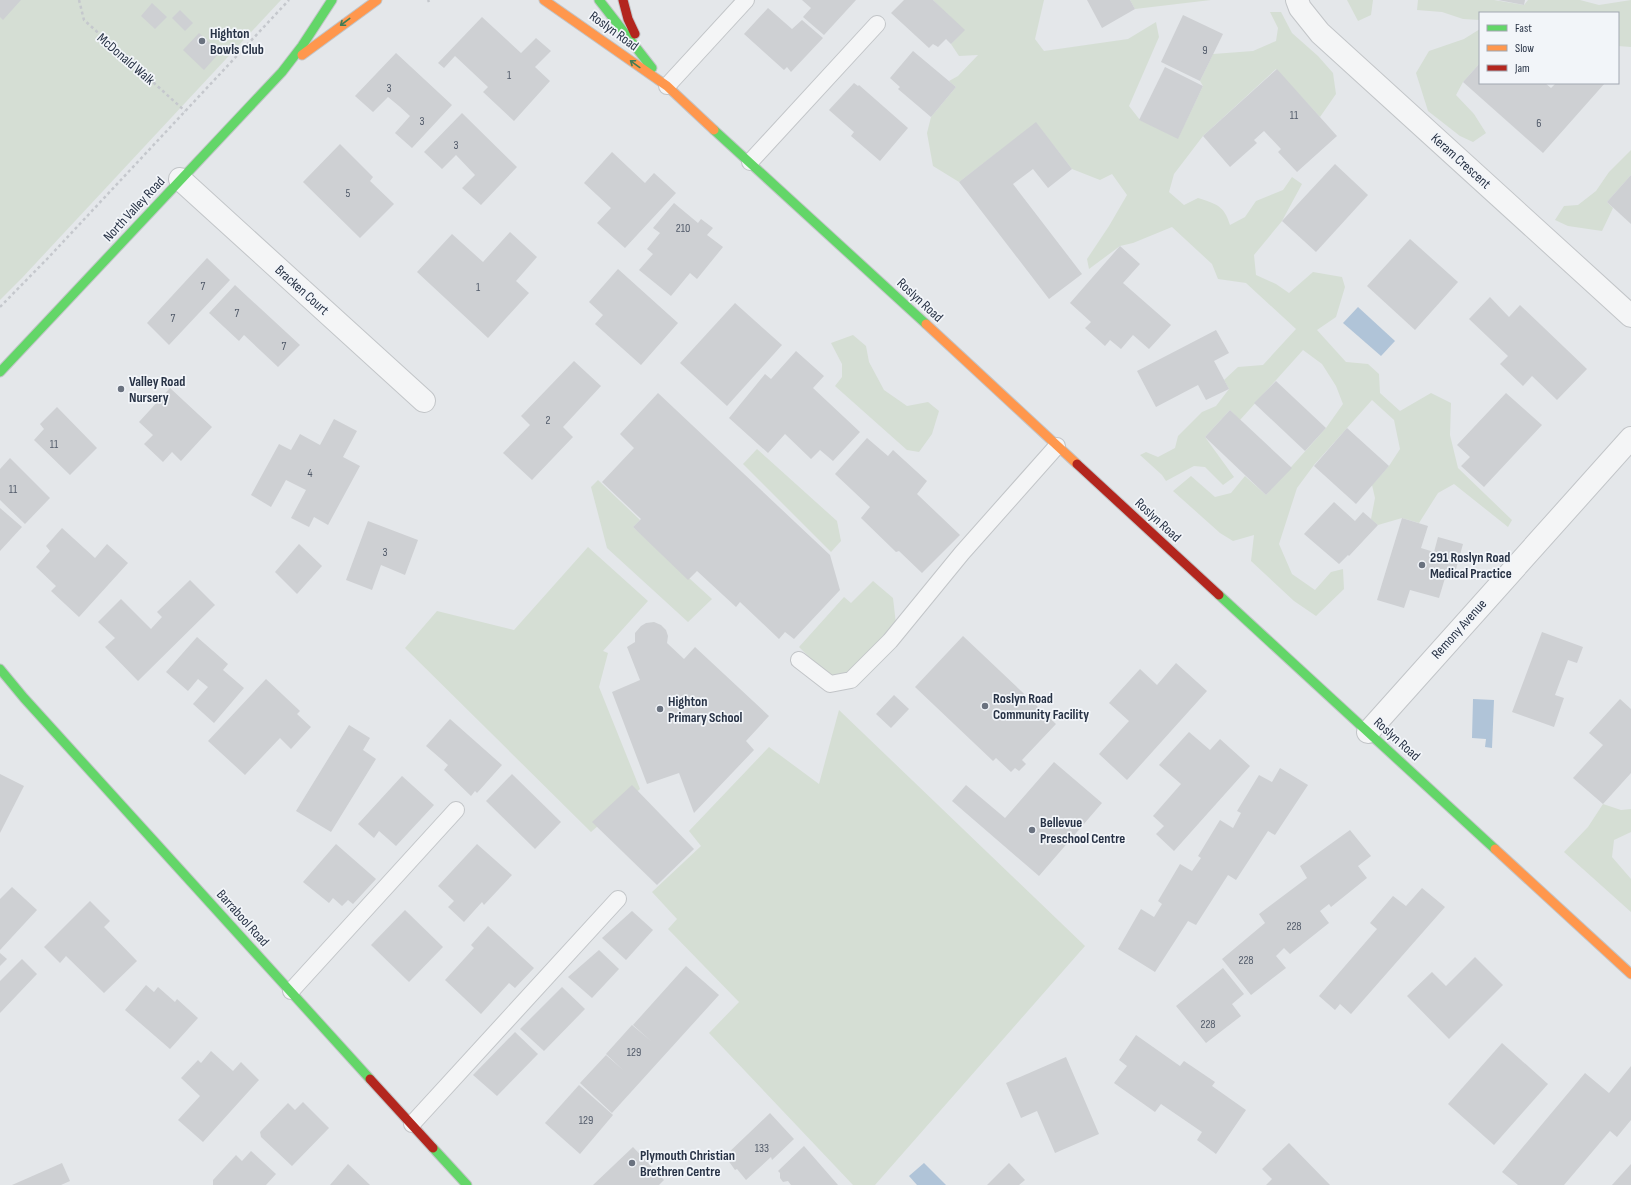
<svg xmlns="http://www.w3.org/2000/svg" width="1631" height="1185" font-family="'Sofia Sans Condensed',sans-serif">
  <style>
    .green { fill: #d5ded4 }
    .water { fill: #b0c4d8 }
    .building { fill: #ced0d3 }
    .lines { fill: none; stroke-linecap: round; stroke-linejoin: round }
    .lane-casing { stroke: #c2c5c8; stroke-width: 18 }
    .street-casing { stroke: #c2c5c8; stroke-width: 24 }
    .fast-casing { stroke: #c2c5c8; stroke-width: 11 }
    .slow-casing { stroke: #c2c5c8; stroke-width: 11 }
    .jam-casing { stroke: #c2c5c8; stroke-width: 11 }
    .path { stroke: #c5c8cd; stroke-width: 2.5; stroke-dasharray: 3 3; stroke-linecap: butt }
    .lane { stroke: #f4f5f6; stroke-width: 16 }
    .street { stroke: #f4f5f6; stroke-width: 22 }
    .fast { stroke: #63d668; stroke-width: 9 }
    .slow { stroke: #ff974d; stroke-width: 9 }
    .jam { stroke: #b3261e; stroke-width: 9 }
    .oneway { stroke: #437c55 }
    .poi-dot { fill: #6a727f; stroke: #f2f5f9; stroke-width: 1.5 }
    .labels { text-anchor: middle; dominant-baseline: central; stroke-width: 3.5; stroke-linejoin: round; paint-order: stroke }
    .number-label { font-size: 12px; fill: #525b6a }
    .street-label { font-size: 14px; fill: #283346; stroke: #f2f5f9 }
    .poi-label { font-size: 14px; font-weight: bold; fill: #283346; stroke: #f2f5f9; text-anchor: start }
  </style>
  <rect width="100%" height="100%" fill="#e4e7ea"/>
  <g class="green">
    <polygon points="0,0 281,0 22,278 0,300"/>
    <path d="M933 0H1044L1035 39 1044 51 1128 39 1156 22 1159 37 1129 106 1140 120 1178 138 1203 86 1200 81 1213 54 1253 51 1276 41 1278 28 1270 12H1281L1292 33 1318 56 1333 73 1336 94 1320 117 1276 69 1203 136 1174 174 1169 192 1184 205 1198 198C1216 204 1224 205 1230 225L1245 217 1256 201 1283 190 1292 177 1302 184 1282 221 1254 255 1256 275 1276 284 1289 293 1313 272 1342 277 1345 287 1336 317 1317 330 1346 362 1368 364 1379 374 1380 393 1400 411 1431 393 1451 403 1450 435 1458 468 1512 520 1508 527 1454 484 1438 493 1419 523 1402 518 1378 525 1371 519 1375 498 1372 485 1389 466 1400 449 1394 420 1372 400 1314 465 1297 488 1279 544 1292 574 1315 590 1331 572 1343 569 1344 589 1316 616 1294 601 1251 561 1254 535 1233 541 1220 533 1173 491 1191 476 1215 497 1231 493 1245 476 1266 495 1326 428 1343 404 1336 386 1322 364 1303 350 1240 420 1230 410 1205 437 1234 477 1223 485 1205 467 1194 466 1166 481 1162 475 1140 455 1146 452 1158 457 1175 448 1178 436 1202 412 1216 406 1229 389 1224 380 1238 367 1263 365 1296 329 1246 283 1218 279 1212 264 1172 227 1133 243 1120 246 1089 269 1087 259 1109 226 1127 195 1112 174 1100 180 1072 169 1036 123 959 182 933 166 927 133 931 117 956 87 949 81 958 76 978 55 959 56 951 44 964 30Z"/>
    <polygon points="1130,0 1211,0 1135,9"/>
    <polygon points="1347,0 1373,0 1371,15 1358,21"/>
    <polygon points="1418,0 1494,0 1524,5 1528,0 1580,0 1599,5 1631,0 1631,47 1618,46 1618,13 1480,13 1480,20 1463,19 1442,12 1417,10"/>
    <polygon points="1480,29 1480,63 1463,82 1456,95 1474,114 1486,133 1473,142 1460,136 1428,111 1416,73 1429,51 1464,39"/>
    <polygon points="1631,150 1631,175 1607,202 1613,208 1602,231 1568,226 1555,220 1564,206 1578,205 1596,191 1609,172"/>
    <polygon points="853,335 866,346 869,362 884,390 907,406 928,402 939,411 932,434 919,452 907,450 835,386 842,377 842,364 831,343"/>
    <polygon points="757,449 837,521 841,541 831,552 743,464"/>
    <polygon points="598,480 640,520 633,527 712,599 688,622 607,548 591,487"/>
    <polygon points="588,547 648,601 603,651 608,653 599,687 640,789 591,832 405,648 437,611 514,630"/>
    <polygon points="873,581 893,598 896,624 847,674 833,678 826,674 799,647 844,597 851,603"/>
    <polygon points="839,710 1085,946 875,1185 853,1185 709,1033 739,1002 668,929 677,919 652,892 701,846 689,831 769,747 819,784"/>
    <polygon points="1603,804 1621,810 1631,809 1631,832 1614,840 1612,857 1631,879 1631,912 1564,852 1588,827"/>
  </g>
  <g class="water">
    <polygon points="1358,307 1395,341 1381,356 1343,323"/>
    <polygon points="1473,699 1494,700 1492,748 1485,747 1486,739 1472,738"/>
    <polygon points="924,1163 946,1185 917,1185 909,1176"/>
  </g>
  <g class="building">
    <polygon points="0,0 21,0 3,20 0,17"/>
    <polygon points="802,0 856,0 824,35 803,17 811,8"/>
    <polygon points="904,0 933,0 965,30 951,44 946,39 938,47 933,44 929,48 891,13"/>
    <polygon points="1087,0 1130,0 1135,9 1102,28"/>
    <polygon points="1498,0 1525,0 1524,5"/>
    <polygon points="152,3 167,17 155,29 141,16"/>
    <polygon points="768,8 792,29 802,20 823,38 791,72 787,67 784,70 744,34"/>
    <polygon points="180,10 193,23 185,31 172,18"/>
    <polygon points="1183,15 1223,34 1200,81 1161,62"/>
    <polygon points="482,17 521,53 536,38 551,51 535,67 550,81 514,121 483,92 488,87 455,56 444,68 438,63"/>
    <polygon points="199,33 220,52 204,70 183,50"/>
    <polygon points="913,51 956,87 931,117 898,89 900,87 890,78"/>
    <polygon points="396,53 452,105 412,148 395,133 410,116 399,106 388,97 373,112 355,96"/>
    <polygon points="1480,63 1480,83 1545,83 1551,88 1556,83 1605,83 1543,153 1463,82"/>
    <polygon points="1165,67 1203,86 1178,139 1139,120"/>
    <polygon points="1277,69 1337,136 1297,172 1278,152 1281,149 1264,131 1254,140 1257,143 1230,167 1203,136"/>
    <polygon points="854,83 858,86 859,85 908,128 880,161 851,136 854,132 829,110"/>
    <polygon points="462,113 517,167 481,205 462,188 475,175 456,155 442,169 424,152"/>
    <polygon points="1036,122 1072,169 1048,188 1033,169 1013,184 1082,274 1049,299 959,182"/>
    <polygon points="340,144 373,177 370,181 394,204 360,238 303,182"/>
    <polygon points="612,152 645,183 654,173 676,193 625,248 597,223 611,208 584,183"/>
    <polygon points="1335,164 1368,195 1316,252 1282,221"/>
    <polygon points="1631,175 1631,224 1607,202"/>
    <polygon points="674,203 698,223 701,219 713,228 707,235 723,247 697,279 690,273 671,296 639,270 653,254 647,249 660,233 653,228"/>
    <polygon points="510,232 537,257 516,281 529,293 488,338 417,272 452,234 483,262"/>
    <polygon points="1410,239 1458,282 1415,330 1367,286"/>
    <polygon points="1120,246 1140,264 1123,283 1171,325 1149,349 1133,335 1121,349 1110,340 1105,346 1085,328 1091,322 1070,303"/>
    <polygon points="207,258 230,280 169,345 147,323"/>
    <polygon points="618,269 678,323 641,365 595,324 603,315 589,302"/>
    <polygon points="235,285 300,345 278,367 244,335 239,341 209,313"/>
    <polygon points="1490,297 1509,317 1520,305 1587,369 1557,400 1532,376 1523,386 1500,364 1508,356 1469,319"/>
    <polygon points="735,303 782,345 727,406 680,363"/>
    <polygon points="1216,330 1229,353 1214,361 1229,389 1206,400 1198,385 1156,407 1137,371"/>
    <polygon points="796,351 824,376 813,388 860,432 833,461 820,450 811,459 785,434 768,453 729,418 765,374 771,379"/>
    <polygon points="574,361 601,386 563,427 573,437 532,480 503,453 530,425 521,416"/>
    <polygon points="1276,381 1326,428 1305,451 1254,403"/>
    <polygon points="170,388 212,427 181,461 172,452 163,462 144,444 153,435 139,422"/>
    <polygon points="658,393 830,555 840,590 794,639 785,632 779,639 740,602 736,607 697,571 688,580 633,527 641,519 602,482 634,448 620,434"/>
    <polygon points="1506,393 1542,425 1484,487 1461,466 1470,457 1457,445"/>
    <polygon points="57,407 97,448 70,475 34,440 44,429 40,424"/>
    <polygon points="1230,410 1292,468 1266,495 1205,437"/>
    <polygon points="334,419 357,431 343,457 360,466 328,525 314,517 309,527 291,518 306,490 286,480 271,507 251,495 279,444 291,450 300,434 320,445"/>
    <polygon points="1347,428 1389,466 1356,504 1314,466"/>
    <polygon points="867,438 888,456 893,450 927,481 917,494 960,535 922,573 899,551 896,552 861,518 870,507 835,474"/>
    <polygon points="10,458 50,498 25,524 0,500 0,469"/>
    <polygon points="1334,502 1355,521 1363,512 1378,525 1349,556 1348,555 1339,564 1304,534"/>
    <polygon points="0,508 22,527 0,551"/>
    <polygon points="1402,518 1428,526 1421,548 1434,552 1438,537 1463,544 1453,580 1445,578 1439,598 1410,590 1404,608 1377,600"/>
    <polygon points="368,521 418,540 405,575 381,565 372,590 346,580"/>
    <polygon points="62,528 95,558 107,544 128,563 79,617 51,591 56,586 36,567 50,551 46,546"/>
    <polygon points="299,544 322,566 297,594 275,572"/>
    <polygon points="190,580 215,605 138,681 105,647 115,638 98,622 121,599 151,629 162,617 157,612"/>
    <polygon points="654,622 661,625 666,630 668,636 667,643 684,659 695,647 769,716 746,741 754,750 694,813 679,773 647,784 612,692 640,680 627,647 635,642 635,633 641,626 646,623"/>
    <polygon points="1542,632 1583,647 1577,663 1568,660 1555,695 1564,698 1554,727 1512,712"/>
    <polygon points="963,636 1056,724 1022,760 1026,764 1019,771 1015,768 1011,772 996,758 993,761 915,687"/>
    <polygon points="197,637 228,664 223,670 244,688 214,723 193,704 208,687 198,679 188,691 166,672"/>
    <polygon points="1176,663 1207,691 1127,780 1099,754 1129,721 1109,703 1140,669 1157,685"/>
    <polygon points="266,679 300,711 297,714 311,727 291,749 280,738 245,775 208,741"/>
    <polygon points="894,695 909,709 891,728 876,714"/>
    <polygon points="1620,699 1631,709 1631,773 1603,804 1573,778 1603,745 1589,733"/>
    <polygon points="450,719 502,765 477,793 475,791 471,796 444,770 448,765 426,746"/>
    <polygon points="349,725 370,738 363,750 376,759 331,832 296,811"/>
    <polygon points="1189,732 1210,750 1220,739 1250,766 1174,851 1156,834 1164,826 1153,816 1181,784 1159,765"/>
    <polygon points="1054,762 1102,803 1039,876 952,801 966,785 1005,818"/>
    <polygon points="1280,768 1308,785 1275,835 1268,831 1236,880 1228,875 1196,925 1188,921 1155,972 1118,949 1141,909 1154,917 1162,904 1158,901 1180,864 1192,871 1201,858 1198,856 1220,820 1233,828 1241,813 1237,811 1259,775 1272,782"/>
    <polygon points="0,774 24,786 0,833"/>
    <polygon points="512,774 561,822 535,849 486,801"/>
    <polygon points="402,776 434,805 396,846 379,831 374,838 358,824"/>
    <polygon points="632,785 694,849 657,885 592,822"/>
    <polygon points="1350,830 1371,856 1358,866 1367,878 1331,907 1329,904 1320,911 1329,923 1290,954 1284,948 1276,956 1286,968 1251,995 1222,959 1265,923 1259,914 1307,878 1300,866"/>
    <polygon points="336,844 376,879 353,904 348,900 342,906 333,898 329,903 303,882"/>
    <polygon points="477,844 512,875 484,905 482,902 464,922 448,907 454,901 438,886"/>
    <polygon points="12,887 37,910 0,950 0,899"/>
    <polygon points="1422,888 1445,907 1351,1014 1340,1004 1335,1010 1319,996 1377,929 1370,923 1393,896 1406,906"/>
    <polygon points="90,901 110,921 104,927 137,961 104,993 66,956 60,963 44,947"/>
    <polygon points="405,910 443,947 409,982 371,945"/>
    <polygon points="632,911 653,930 626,960 602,938"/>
    <polygon points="488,926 534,968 515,988 509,983 481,1014 445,980 474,948 471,945"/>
    <polygon points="599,950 619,969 592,998 568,977"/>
    <polygon points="0,953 7,959 0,966"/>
    <polygon points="1475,957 1503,985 1449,1039 1407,996 1432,972 1446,986"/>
    <polygon points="22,959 37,974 0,1013 0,981"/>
    <polygon points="686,966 719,995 612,1113 580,1083 606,1055 623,1070 606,1054 632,1025 651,1041 633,1025"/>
    <polygon points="1223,968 1244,994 1232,1004 1241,1016 1206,1043 1176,1006"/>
    <polygon points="146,985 154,992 158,987 175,1002 177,999 198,1018 170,1049 125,1010"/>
    <polygon points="562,987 585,1009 544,1051 520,1029"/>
    <polygon points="515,1032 538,1054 497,1096 473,1075"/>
    <polygon points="1136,1035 1180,1066 1184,1061 1215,1082 1212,1086 1246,1110 1216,1154 1197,1140 1202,1132 1161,1104 1155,1112 1114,1083 1127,1066 1119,1060"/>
    <polygon points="1502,1043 1548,1084 1494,1145 1448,1104"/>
    <polygon points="211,1051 233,1071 241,1062 259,1080 203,1142 178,1120 200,1096 181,1078 198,1060 201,1063"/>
    <polygon points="1066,1057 1099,1134 1055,1153 1037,1111 1021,1118 1006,1083"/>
    <polygon points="1631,1066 1631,1120 1617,1137 1610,1131 1564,1185 1518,1185 1502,1172 1585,1073 1609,1093"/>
    <polygon points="579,1085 613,1115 580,1154 545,1123"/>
    <polygon points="303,1102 329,1128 292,1166 261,1137 260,1132 288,1103 295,1110"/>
    <polygon points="770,1113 794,1139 772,1160 771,1157 746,1180 737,1169 735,1170 725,1156"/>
    <polygon points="1289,1143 1330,1185 1266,1185 1272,1179 1262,1169"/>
    <polygon points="804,1146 838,1185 791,1185 788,1181 783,1182 780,1178 780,1173 778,1171"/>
    <polygon points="633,1147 664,1180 659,1185 593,1185"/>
    <polygon points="251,1151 276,1174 266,1185 213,1185 213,1180 236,1155 242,1161"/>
    <polygon points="62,1163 70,1181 61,1185 12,1185"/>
    <polygon points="1009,1163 1025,1180 1019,1185 987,1185"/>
    <polygon points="348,1164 370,1185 330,1185"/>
    <polygon points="1631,1164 1631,1185 1612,1185"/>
  </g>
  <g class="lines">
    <g class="lane-casing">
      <g id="lane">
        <polyline points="667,86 746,0"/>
        <polyline points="750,162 877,24"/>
        <polyline points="799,660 830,684 851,680 890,641 962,553 1057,446"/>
        <polyline points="291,991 456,810"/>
        <polyline points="412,1124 618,899"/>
      </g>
    </g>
    <g class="street-casing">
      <g id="street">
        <polyline points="1297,0 1300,8 1320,33 1631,316"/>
        <polyline points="180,179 424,401"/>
        <polyline points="1368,732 1631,438"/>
      </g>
    </g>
    <g class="fast-casing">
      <g id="fast">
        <polyline points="599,0 652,68"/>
        <polyline points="714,130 926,324"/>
        <polyline points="0,372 282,72 302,46 332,0"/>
        <polyline points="1219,595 1495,849"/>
        <polyline points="0,669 24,698 370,1079"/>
        <polyline points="433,1148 467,1185"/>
      </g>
    </g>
    <g class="slow-casing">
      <g id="slow">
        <polyline points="544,0 667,86 714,130"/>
        <polyline points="302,55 377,0"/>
        <polyline points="926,324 1077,464"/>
        <polyline points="1495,849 1631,974"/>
      </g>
    </g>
    <g class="jam-casing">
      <g id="jam">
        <polyline points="623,0 628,19 635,34"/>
        <polyline points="1077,464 1219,595"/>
        <polyline points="370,1079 433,1148"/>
      </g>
    </g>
    <g class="path">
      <polyline points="79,0 84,20 185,111"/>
      <polyline points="428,0 429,2"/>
      <polyline points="0,307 48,258 289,0"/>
    </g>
    <use href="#lane" class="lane"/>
    <use href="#street" class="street"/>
    <use href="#fast" class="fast"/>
    <use href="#slow" class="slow"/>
    <use href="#jam" class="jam"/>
  </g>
  <defs><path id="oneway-shaft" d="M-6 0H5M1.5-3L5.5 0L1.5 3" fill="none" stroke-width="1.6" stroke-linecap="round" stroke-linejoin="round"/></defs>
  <g class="oneway">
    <use href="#oneway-shaft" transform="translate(345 22) rotate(143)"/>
    <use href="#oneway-shaft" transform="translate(635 64) rotate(-144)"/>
  </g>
  <g class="poi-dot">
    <circle cx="202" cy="41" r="4"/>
    <circle cx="121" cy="389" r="4"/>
    <circle cx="1422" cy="565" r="4"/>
    <circle cx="985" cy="706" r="4"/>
    <circle cx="660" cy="709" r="4"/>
    <circle cx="1032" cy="830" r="4"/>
    <circle cx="632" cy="1163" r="4"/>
  </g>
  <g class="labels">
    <g class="number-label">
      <text x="1205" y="50">9</text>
      <text x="509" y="75">1</text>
      <text x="389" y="88">3</text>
      <text x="1294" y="115">11</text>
      <text x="422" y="121">3</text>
      <text x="1539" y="123">6</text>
      <text x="456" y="145">3</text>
      <text x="348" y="193">5</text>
      <text x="683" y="228">210</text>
      <text x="203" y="286">7</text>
      <text x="478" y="287">1</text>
      <text x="237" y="313">7</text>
      <text x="173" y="318">7</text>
      <text x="284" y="346">7</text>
      <text x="548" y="420">2</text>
      <text x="54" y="444">11</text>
      <text x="310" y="473">4</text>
      <text x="13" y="489">11</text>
      <text x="385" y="552">3</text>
      <text x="1294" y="926">228</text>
      <text x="1246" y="960">228</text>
      <text x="1208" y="1024">228</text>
      <text x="634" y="1052">129</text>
      <text x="586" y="1120">129</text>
      <text x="762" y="1148">133</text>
    </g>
    <g class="street-label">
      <text transform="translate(614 31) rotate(36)">Roslyn Road</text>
      <text transform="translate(126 59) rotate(41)">McDonald Walk</text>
      <text transform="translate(1461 161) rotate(42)">Keram Crescent</text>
      <text transform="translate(134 209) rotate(-47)">North Valley Road</text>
      <text transform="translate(302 290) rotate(42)">Bracken Court</text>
      <text transform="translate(920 300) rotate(43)">Roslyn Road</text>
      <text transform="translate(1158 520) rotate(43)">Roslyn Road</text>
      <text transform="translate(1459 629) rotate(-48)">Remony Avenue</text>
      <text transform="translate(1397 739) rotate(42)">Roslyn Road</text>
      <text transform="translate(243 918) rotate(48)">Barrabool Road</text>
    </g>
    <g class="poi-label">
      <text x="210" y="33">Highton<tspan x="210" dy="16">Bowls Club</tspan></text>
      <text x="129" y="381">Valley Road<tspan x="129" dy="16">Nursery</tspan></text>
      <text x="1430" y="557">291 Roslyn Road<tspan x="1430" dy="16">Medical Practice</tspan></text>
      <text x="993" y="698">Roslyn Road<tspan x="993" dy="16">Community Facility</tspan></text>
      <text x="668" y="701">Highton<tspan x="668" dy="16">Primary School</tspan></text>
      <text x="1040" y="822">Bellevue<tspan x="1040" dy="16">Preschool Centre</tspan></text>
      <text x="640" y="1155">Plymouth Christian<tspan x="640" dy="16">Brethren Centre</tspan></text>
    </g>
  </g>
  <rect x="1479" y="12" width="140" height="72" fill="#f2f5f9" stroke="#a1a7b1"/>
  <rect x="1487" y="25" width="20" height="6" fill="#63d668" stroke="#a1a7b1"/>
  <text x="1515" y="32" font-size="12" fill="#283346">Fast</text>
  <rect x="1487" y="45" width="20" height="6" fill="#ff974d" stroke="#a1a7b1"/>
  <text x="1515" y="52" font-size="12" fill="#283346">Slow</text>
  <rect x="1487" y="65" width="20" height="6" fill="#b3261e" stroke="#a1a7b1"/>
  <text x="1515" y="72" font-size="12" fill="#283346">Jam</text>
</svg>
